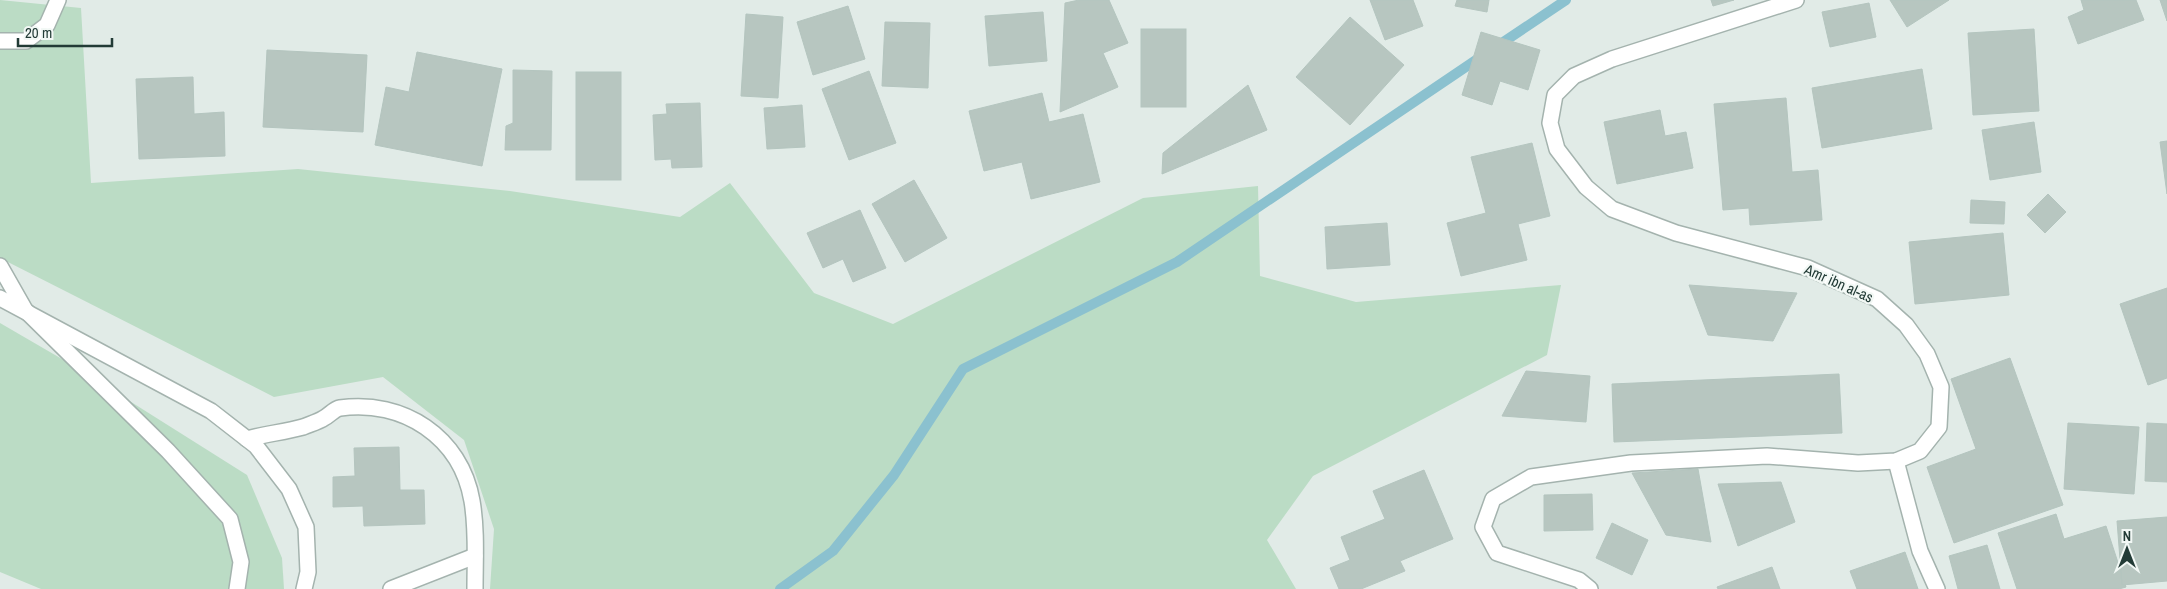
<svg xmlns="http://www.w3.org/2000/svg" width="2167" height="589" font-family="'Archivo Narrow',sans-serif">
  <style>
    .green { fill: #bbdcc5 }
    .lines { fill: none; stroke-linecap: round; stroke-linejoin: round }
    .stream { stroke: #8bc1cf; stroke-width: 10 }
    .building { fill: #b7c6c0; stroke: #b4c5bf }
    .minor-casing { stroke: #a4b3ae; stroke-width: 18 }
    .minor { stroke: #fff; stroke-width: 15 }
    .labels { text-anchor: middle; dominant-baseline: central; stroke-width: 4.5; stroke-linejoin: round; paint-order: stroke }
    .street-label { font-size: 15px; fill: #223b36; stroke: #f2f8f5 }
  </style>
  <rect width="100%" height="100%" fill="#e1ebe7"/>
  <g class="green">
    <polygon points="0,0 81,8 91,183 298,169 510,191 680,217 730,183 814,293 893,324 1143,198 1258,186 1260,276 1356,302 1561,285 1547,355 1313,476 1267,540 1296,589 490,589 494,529 464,440 383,377 274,397 0,258"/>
    <polygon points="0,323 74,366 247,475 282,558 284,589 41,589 0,572"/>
  </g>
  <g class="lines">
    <g class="stream">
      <polyline points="1496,47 1566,0"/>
      <polyline points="780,589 833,551 894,475 963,369 1177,262 1482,56"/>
    </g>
  </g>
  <g class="building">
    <polygon points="1079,0 1109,0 1128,43 1103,53 1118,87 1060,112 1065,3"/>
    <polygon points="1370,0 1413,0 1423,26 1385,40"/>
    <polygon points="1457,0 1489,0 1487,12 1455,6"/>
    <polygon points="1711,0 1734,0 1713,6"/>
    <polygon points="1890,0 1949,0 1907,27"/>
    <polygon points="2081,0 2136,0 2144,20 2078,44 2068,17 2084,10"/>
    <polygon points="2160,0 2167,0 2167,21"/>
    <polygon points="1869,3 1876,37 1830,47 1822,12"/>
    <polygon points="848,6 865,59 813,75 797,22"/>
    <polygon points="1043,12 1047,61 989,66 985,16"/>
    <polygon points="746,14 783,17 778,98 741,96"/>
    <polygon points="1350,17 1404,65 1350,125 1296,77"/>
    <polygon points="885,22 930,23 928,88 882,86"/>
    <rect x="1141" y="29" width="45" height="78"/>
    <polygon points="2034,29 2039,111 1973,115 1968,33"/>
    <polygon points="1481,32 1540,50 1528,90 1500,81 1492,105 1462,95"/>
    <polygon points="267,50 367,55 363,132 263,127"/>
    <polygon points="417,52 502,69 482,166 375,145 386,87 409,92"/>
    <polygon points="1922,69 1932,129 1822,148 1812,88"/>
    <polygon points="513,70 552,71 551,150 505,150 506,126 513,123"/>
    <polygon points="869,71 896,143 849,160 822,89"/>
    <rect x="576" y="72" width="45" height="108"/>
    <polygon points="193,77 194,114 224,112 225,156 139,159 136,79"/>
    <polygon points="1248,85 1267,130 1162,174 1163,153"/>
    <polygon points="1042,93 1049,122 1083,114 1100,182 1031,199 1022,162 984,171 969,111"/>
    <polygon points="1786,98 1792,172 1818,170 1822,220 1750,225 1749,208 1723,210 1714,104"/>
    <polygon points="700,103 702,167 672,168 671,159 655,160 653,115 667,114 666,104"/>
    <polygon points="802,105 805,147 767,149 764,108"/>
    <polygon points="1660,110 1665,136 1686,132 1693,168 1617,184 1604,122"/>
    <polygon points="2034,122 2041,172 1990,180 1982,130"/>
    <polygon points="2167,141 2167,194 2160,142"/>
    <polygon points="1532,143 1550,216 1518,224 1527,260 1461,276 1447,223 1486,213 1471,157"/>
    <polygon points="914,180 947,238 905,262 872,204"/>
    <polygon points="2048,194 2066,212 2045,233 2027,215"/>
    <polygon points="1971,200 2005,202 2004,224 1970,223"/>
    <polygon points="860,210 886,268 853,282 843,259 823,268 807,233"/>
    <polygon points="1387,223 1390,265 1327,269 1325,227"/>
    <polygon points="2003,233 2009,295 1915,304 1909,242"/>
    <polygon points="1689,285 1797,293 1773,341 1708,335"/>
    <polygon points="2167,288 2167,378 2148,385 2120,304"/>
    <polygon points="2010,358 2063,505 1954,543 1927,467 1976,449 1951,379"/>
    <polygon points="1526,371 1590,376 1586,422 1502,416"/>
    <polygon points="1839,374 1842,433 1614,442 1612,384"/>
    <polygon points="2068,423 2139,427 2134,494 2064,489"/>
    <polygon points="2147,423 2167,424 2167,482 2145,481"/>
    <polygon points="399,447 400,490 424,490 425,524 364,526 363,506 333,507 333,477 355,476 354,448"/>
    <polygon points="1698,469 1711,542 1666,535 1632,473"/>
    <polygon points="1424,470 1453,539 1400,561 1405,571 1361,589 1339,589 1330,568 1350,560 1341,537 1385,519 1373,491"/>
    <polygon points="1781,482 1795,522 1738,546 1718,484"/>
    <polygon points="1592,494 1593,530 1544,531 1544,495"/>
    <polygon points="2056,514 2064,539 2106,526 2126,587 2119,589 2017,589 1998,533"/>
    <polygon points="2167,517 2167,581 2122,585 2117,521"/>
    <polygon points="1612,523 1648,540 1632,575 1596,558"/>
    <polygon points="1987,545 2000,589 1958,589 1949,556"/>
    <polygon points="1905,552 1918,589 1857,589 1850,571"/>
    <polygon points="1772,567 1780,589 1718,589 1717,587"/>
  </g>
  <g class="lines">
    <g class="minor-casing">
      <g id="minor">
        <polyline points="0,41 26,41 47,25 58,0"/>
        <polyline points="0,266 25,310 168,451 230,519 241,562 237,589"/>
        <polyline points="0,298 211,411 256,446 289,489 306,527 308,572 304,589"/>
        <path d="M247 439C265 434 285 432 303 427 310 424 318 422 324 418 330 415 334 409 340 408 403 399 461 437 472 501 477 530 475 560 475 589"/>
        <polyline points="1896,461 1920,551 1937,589"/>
        <polyline points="391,589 475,556"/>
        <polyline points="1590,589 1579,580 1497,553 1483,527 1493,499 1531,477 1631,463 1767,456 1858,463 1896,461 1920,451 1939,427 1941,387 1927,354 1906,325 1877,299 1808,268 1676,233 1612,209 1586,187 1557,149 1550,123 1555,95 1574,76 1612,59 1796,0"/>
      </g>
    </g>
    <use href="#minor" class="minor"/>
  </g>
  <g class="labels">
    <g class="street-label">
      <text transform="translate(1839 283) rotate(24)">Amr ibn al-as</text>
    </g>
  </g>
  <g transform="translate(2127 549)" stroke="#f2f8f5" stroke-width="4" paint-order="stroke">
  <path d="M0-4L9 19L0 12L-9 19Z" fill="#223b36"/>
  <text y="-8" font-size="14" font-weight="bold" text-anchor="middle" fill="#223b36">N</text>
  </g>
  <path d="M18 38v8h94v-8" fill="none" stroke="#223b36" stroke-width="2.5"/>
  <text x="25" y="38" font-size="15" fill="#223b36" stroke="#f2f8f5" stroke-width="4" paint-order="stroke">20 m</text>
</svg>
